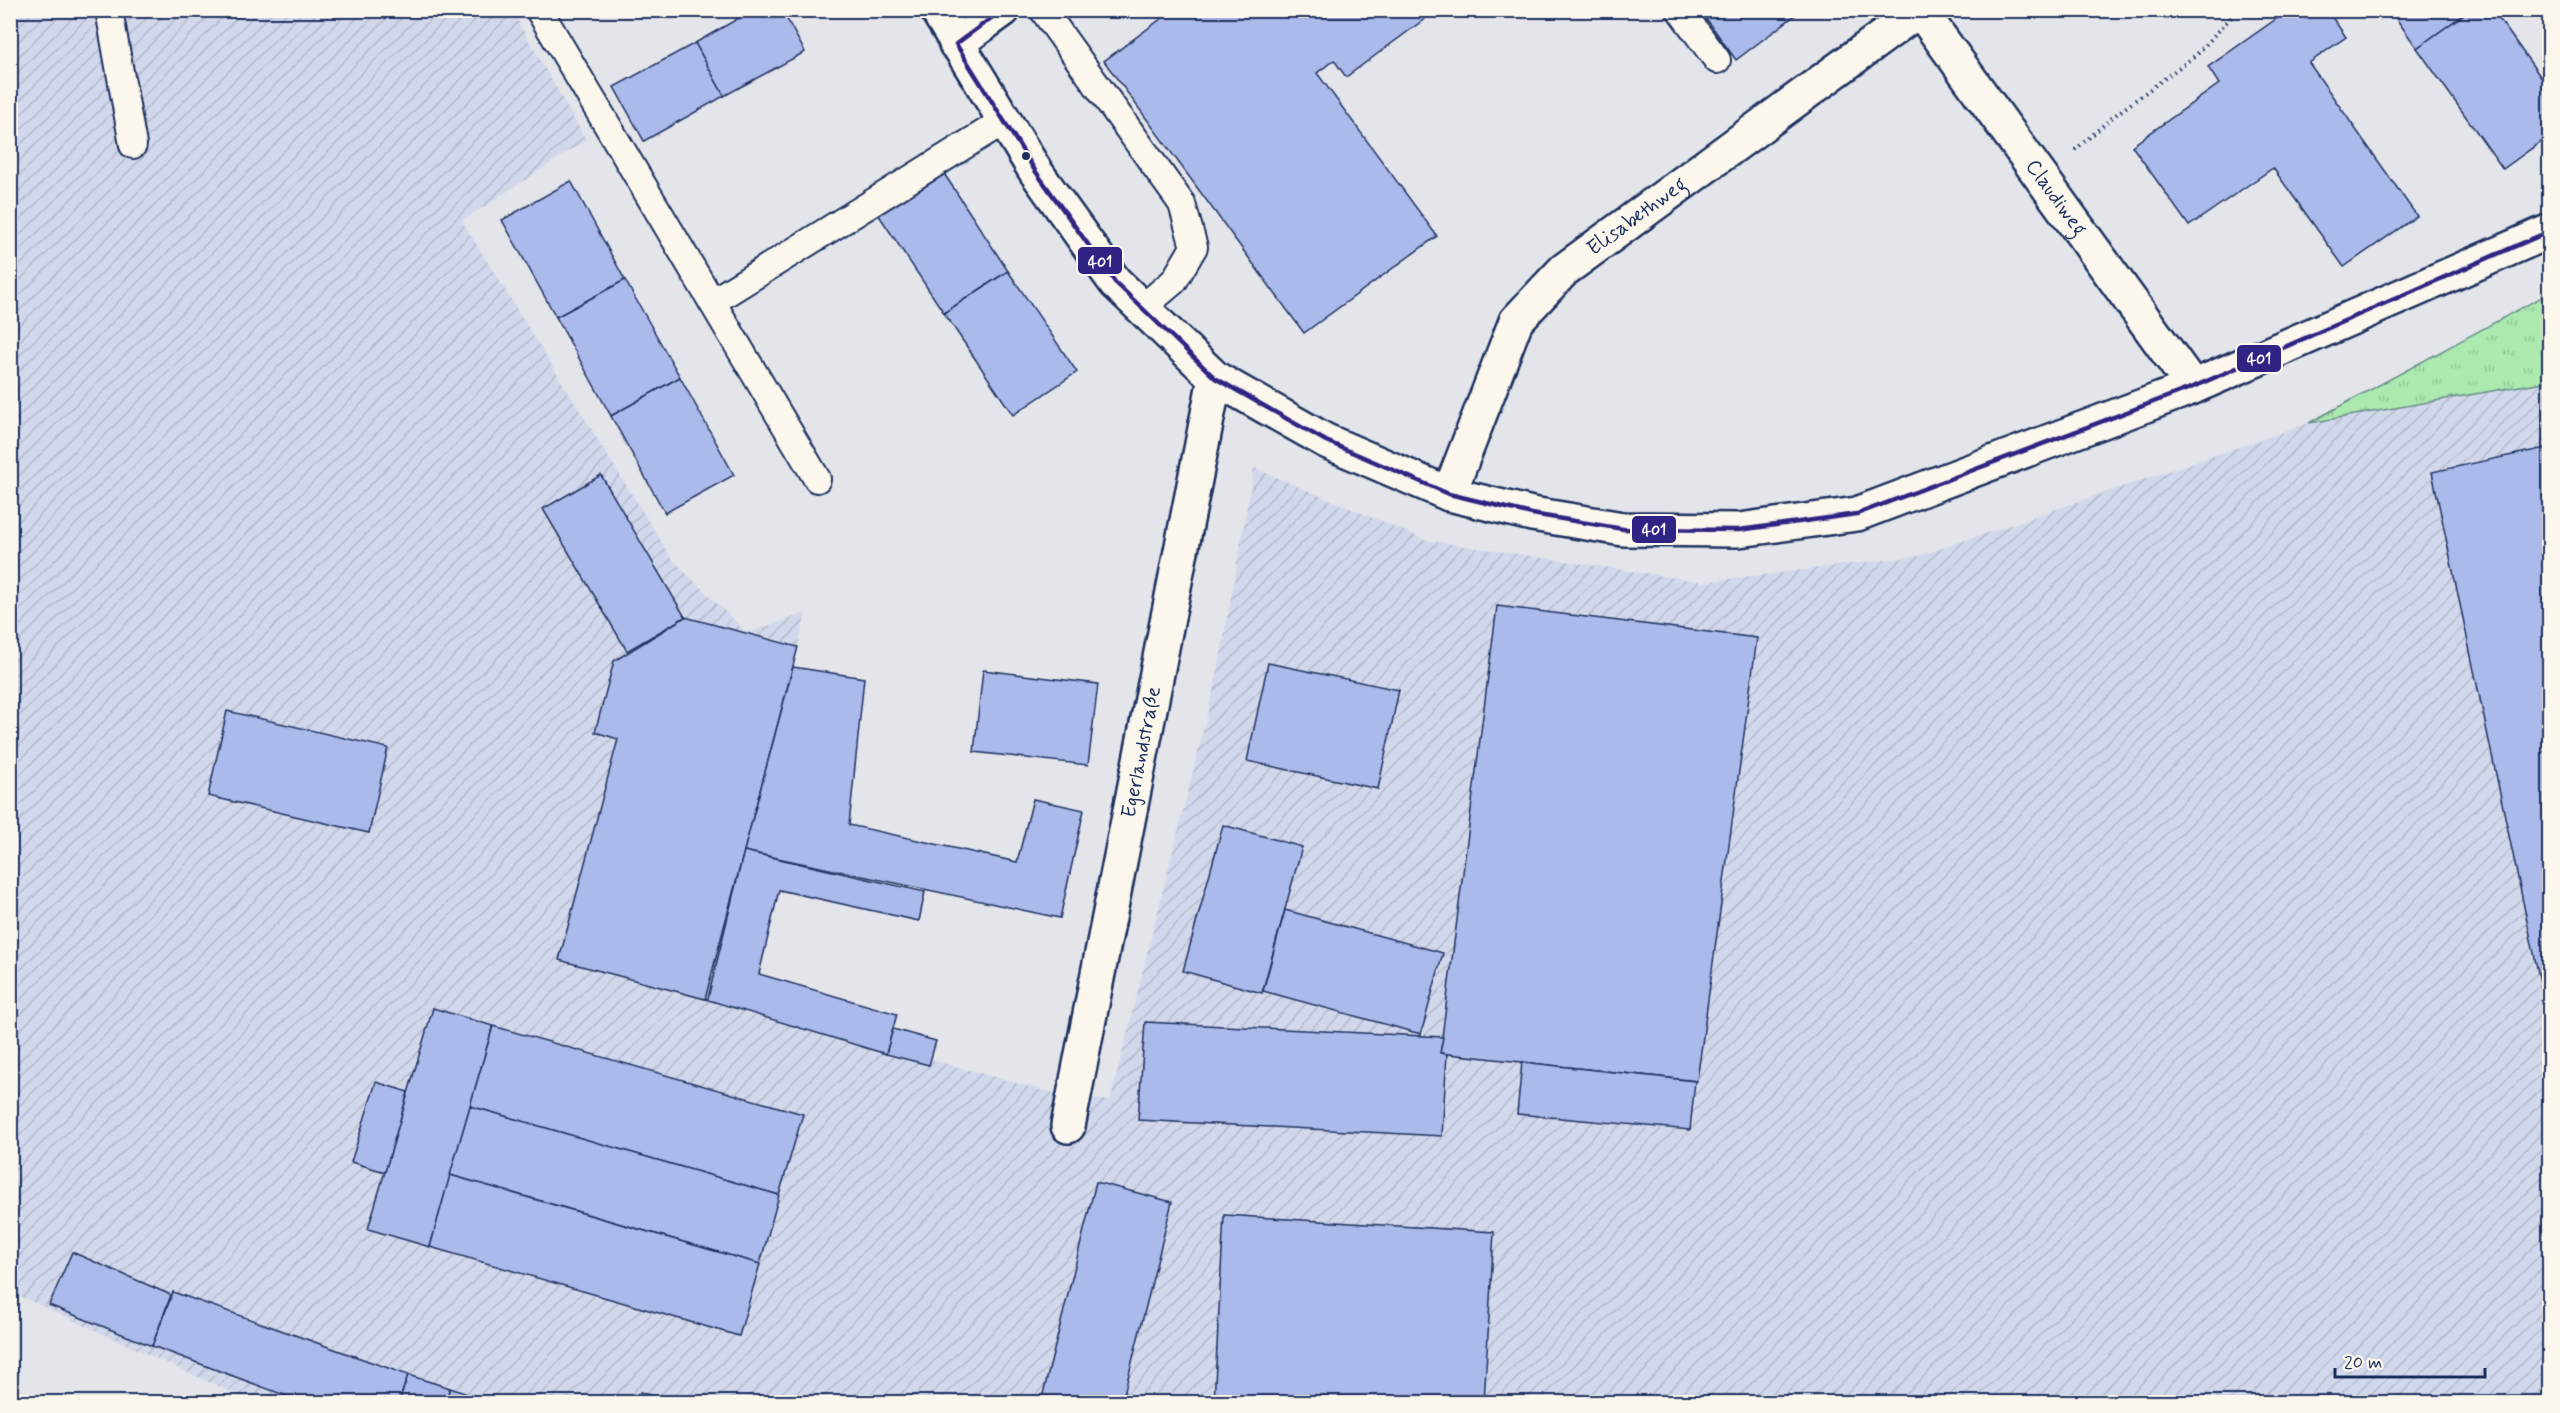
<svg xmlns="http://www.w3.org/2000/svg" width="2560" height="1413" font-family="Mynerve,sans-serif">
  <style>
    .industrial { fill: url(#industrial-furrows) }
    .grass { fill: url(#grass-tufts); stroke: #638c86; stroke-width: 1.5 }
    .building { fill: #abbaea; stroke: #1b2f5e; stroke-width: 1.5 }
    .lines { fill: none; stroke-linecap: round; stroke-linejoin: round }
    .lane-casing { stroke: #1b2f5e; stroke-width: 30 }
    .street-casing { stroke: #1b2f5e; stroke-width: 38 }
    .path { stroke: #1b2f5e; stroke-width: 4; stroke-dasharray: 1.5 4.5; stroke-linecap: butt }
    .lane { stroke: #fbf7ec; stroke-width: 26 }
    .street { stroke: #fbf7ec; stroke-width: 33 }
    .bus-1-casing { stroke: #fbf7ec; stroke-width: 9 }
    .bus-1 { stroke: #2f2483; stroke-width: 4.5 }
    .bus-dot { fill: #1b2f5e; stroke: #fbf7ec; stroke-width: 2 }
    .labels { text-anchor: middle; dominant-baseline: central; stroke-width: 5; stroke-linejoin: round; paint-order: stroke }
    .street-label { font-size: 21px; fill: #1b2f5e; stroke: #fbf7ec }
    .line-badge { stroke: #fbf7ec; stroke-width: 2 }
    .badge-label { font-size: 16px; text-anchor: middle; font-weight: bold; fill: #fff }
  </style>
  <defs>
    <pattern id="industrial-furrows" width="10" height="10" patternUnits="userSpaceOnUse" patternTransform="scale(1.5)"><rect width="10" height="10" fill="#d2d8eb"/><path d="M-1 1l2-2M0 10L10 0M9 11l2-2" fill="none" stroke="#b4bacc"/></pattern>
    <pattern id="grass-tufts" width="24" height="20" patternUnits="userSpaceOnUse" patternTransform="scale(1.5)"><rect width="24" height="20" fill="#abe9af"/><path d="M3 7l-1-3M5 7V3M7 7l1-3M15 17l-1-3M17 17v-4M19 17l1-3" fill="none" stroke="#93c899"/></pattern>
  </defs>
  <rect width="100%" height="100%" fill="#e3e5eb"/>
  <filter id="ink" filterUnits="userSpaceOnUse"><feTurbulence type="fractalNoise" baseFrequency=".0167" numOctaves="2"/><feDisplacementMap in="SourceGraphic" scale="12" xChannelSelector="R" yChannelSelector="G"/><feConvolveMatrix kernelMatrix="1 2 1 2 8 2 1 2 1" color-interpolation-filters="sRGB"/></filter>
  <g filter="url(#ink)">
    <polygon class="industrial" points="11,11 512,11 586,140 462,221 672,559 747,633 806,613 708,998 1049,1092 1110,1101 1217,676 1254,468 1426,540 1703,582 1919,556 2309,423 2549,293 2549,1402 253,1402 11,1292"/>
    <polygon class="grass" points="2549,293 2549,381 2309,423"/>
    <g class="building">
      <polygon points="753,10 782,10 805,52 724,96 695,43"/>
      <polygon points="1173,10 1437,10 1346,77 1334,60 1317,73 1437,236 1304,333 1104,61"/>
      <polygon points="1700,10 1802,10 1736,60"/>
      <polygon points="2289,10 2327,10 2346,37 2309,63 2417,216 2344,267 2273,168 2189,226 2132,146 2219,84 2208,67"/>
      <polygon points="2390,10 2470,10 2417,48"/>
      <polygon points="2470,10 2493,10 2550,90 2550,135 2503,169 2417,48"/>
      <polygon points="695,43 724,96 644,141 614,87"/>
      <polygon points="941,169 1008,271 944,313 876,211"/>
      <polygon points="571,181 625,280 556,317 502,220"/>
      <polygon points="1008,271 1077,372 1013,415 944,313"/>
      <polygon points="625,280 680,377 611,416 556,317"/>
      <polygon points="680,377 734,475 665,513 611,416"/>
      <polygon points="2550,447 2550,1000 2544,1001 2432,472"/>
      <polygon points="601,475 685,617 627,651 543,509"/>
      <polygon points="1497,606 1757,638 1697,1081 1440,1053"/>
      <polygon points="685,617 798,647 705,999 559,960 618,739 595,732 614,661"/>
      <polygon points="1268,663 1399,690 1378,789 1247,761"/>
      <polygon points="793,667 864,678 849,825 1017,862 1033,799 1084,810 1060,918 744,851"/>
      <polygon points="983,670 1098,684 1088,765 974,752"/>
      <polygon points="227,711 388,748 369,833 208,796"/>
      <polygon points="1223,825 1302,847 1262,993 1183,971"/>
      <polygon points="744,851 925,892 919,921 779,890 759,974 897,1014 886,1054 705,999 708,998"/>
      <polygon points="1285,910 1443,953 1421,1034 1263,991"/>
      <polygon points="433,1008 493,1026 430,1247 368,1229"/>
      <polygon points="1145,1022 1443,1037 1440,1053 1447,1054 1442,1136 1138,1120"/>
      <polygon points="493,1026 803,1114 779,1195 470,1106"/>
      <polygon points="893,1029 936,1041 929,1065 886,1054"/>
      <polygon points="1522,1062 1695,1081 1690,1130 1517,1114"/>
      <polygon points="376,1082 408,1092 385,1172 351,1162"/>
      <polygon points="470,1106 779,1195 760,1264 450,1175"/>
      <polygon points="450,1175 760,1264 739,1336 430,1247"/>
      <polygon points="1096,1182 1172,1202 1122,1402 1041,1402"/>
      <polygon points="1224,1215 1494,1232 1484,1402 1214,1402"/>
      <polygon points="72,1252 171,1295 152,1346 49,1305"/>
      <polygon points="173,1292 408,1375 399,1402 303,1402 152,1346"/>
      <polygon points="408,1375 450,1388 445,1402 399,1402"/>
      <polygon points="450,1388 488,1401 488,1402 445,1402"/>
      <polygon points="640,1392 674,1402 637,1402"/>
    </g>
    <g class="lines">
      <g class="lane-casing">
        <g id="lane">
          <polyline points="109,10 133,145"/>
          <polyline points="539,10 817,479"/>
          <polyline points="1043,10 1182,204 1194,247 1174,281 1142,308"/>
          <polyline points="1680,10 1717,60"/>
          <polyline points="712,302 1004,121"/>
        </g>
      </g>
      <g class="street-casing">
        <g id="street">
          <polyline points="937,10 1036,172 1115,282 1215,378 1326,441 1449,494 1532,514 1623,529 1739,530 1857,514 2193,387 2550,231"/>
          <path id="s1" d="M1920 10 2193 387"/>
          <polyline points="956,44 1003,10"/>
          <path id="s2" d="M1449 494 1516 321 1564 270 1919 10"/>
          <path id="s3" d="M1068 1126 1215 378"/>
        </g>
      </g>
      <polyline class="path" points="2075,150 2114,116 2196,55 2238,10"/>
      <use href="#lane" class="lane"/>
      <use href="#street" class="street"/>
      <g class="bus-1-casing">
        <polyline id="bus-1" points="1002,10 956,44 1036,172 1115,282 1215,378 1326,441 1449,494 1532,514 1623,529 1739,530 1857,514 2193,387 2550,231"/>
      </g>
      <use href="#bus-1" class="bus-1"/>
    </g>
  </g>
  <circle class="bus-dot" cx="1026" cy="156" r="5"/>
  <g class="labels">
    <g class="street-label">
      <text stroke="none"><textPath href="#s1" startOffset="232">Claudiweg</textPath></text>
      <text stroke="none"><textPath href="#s2" startOffset="346">Elisabethweg</textPath></text>
      <text stroke="none"><textPath href="#s3" startOffset="381">Egerlandstraße</textPath></text>
    </g>
  </g>
  <g class="line-badge">
    <rect x="1077" y="246" width="46" height="29" rx="6" fill="#2f2483"/>
    <rect x="2236" y="344" width="46" height="29" rx="6" fill="#2f2483"/>
    <rect x="1631" y="515" width="46" height="29" rx="6" fill="#2f2483"/>
  </g>
  <g class="badge-label">
    <text x="1100" y="267">401</text>
    <text x="2259" y="364">401</text>
    <text x="1654" y="535">401</text>
  </g>
  <rect width="2560" height="1413" fill="none" stroke="#fbf7ec" stroke-width="36"/>
  <rect x="18" y="18" width="2524" height="1377" fill="none" stroke="#1b2f5e" stroke-width="2" filter="url(#ink)"/>
  <path d="M2335 1368v9h150v-9" fill="none" stroke="#1b2f5e" stroke-width="3"/>
  <text x="2344" y="1368" font-size="18" fill="#1b2f5e" stroke="#fbf7ec" stroke-width="4.5" paint-order="stroke">20 m</text>
</svg>
